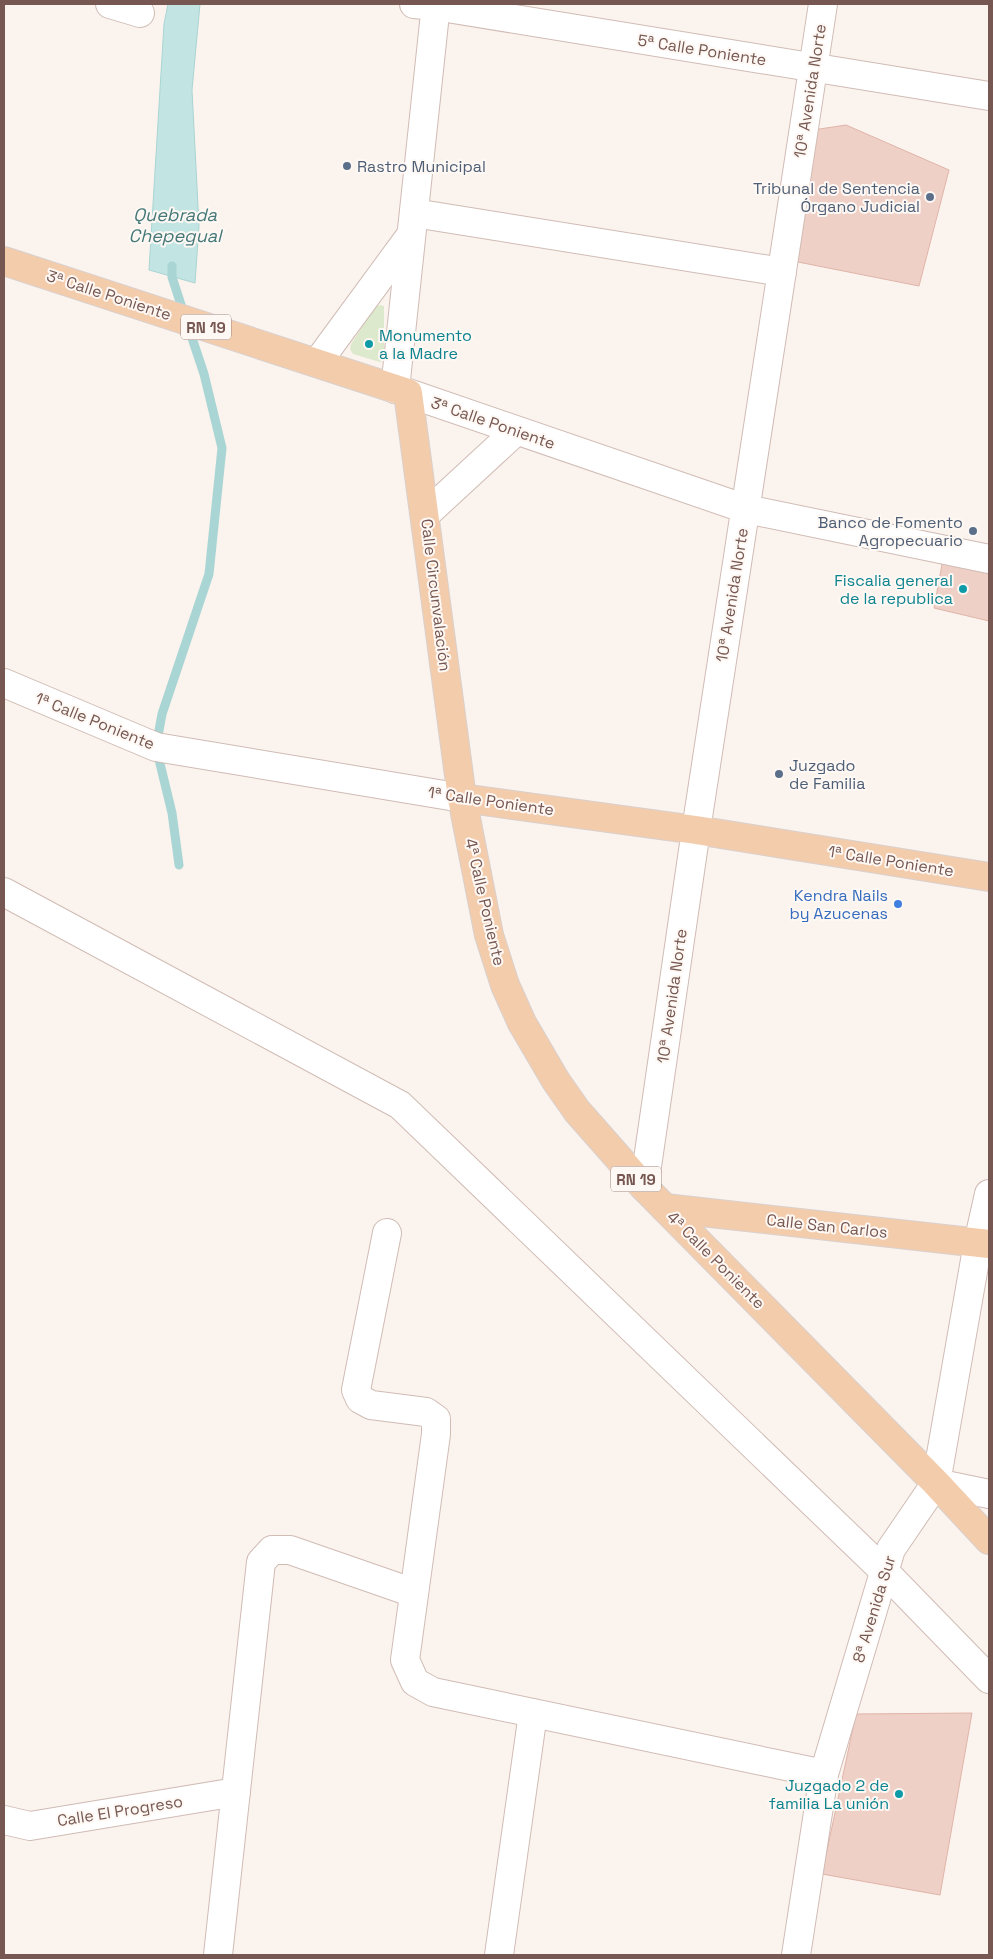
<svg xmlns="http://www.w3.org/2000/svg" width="993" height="1959" font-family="'Space Grotesk',sans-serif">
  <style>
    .green { fill: #dde9cc }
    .water { fill: #c2e4e3; stroke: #a9d5d4 }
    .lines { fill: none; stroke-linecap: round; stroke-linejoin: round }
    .stream { stroke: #a9d5d4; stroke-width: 9 }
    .building { fill: #efd0c7; stroke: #e0b4a9 }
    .street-casing { stroke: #d0bcb5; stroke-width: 30 }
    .primary-casing { stroke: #d9d0ce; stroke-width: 30 }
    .street { stroke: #fff; stroke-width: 28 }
    .primary { stroke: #f3ccac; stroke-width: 28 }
    .service-dot { fill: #5c6f8a; stroke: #fef8f4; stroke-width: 2 }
    .culture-dot { fill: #0f9aa8; stroke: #fef8f4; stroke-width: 2 }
    .shop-dot { fill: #3f7fe0; stroke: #fef8f4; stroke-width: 2 }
    .labels { text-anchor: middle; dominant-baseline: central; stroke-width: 4; stroke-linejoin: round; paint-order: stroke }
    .shield { fill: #fef8f4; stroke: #9f8782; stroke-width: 1 }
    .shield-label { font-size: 15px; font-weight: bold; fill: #765751 }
    .street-label { font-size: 16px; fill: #765751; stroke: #fef8f4 }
    .service-label { font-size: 16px; fill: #4e5e75; stroke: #fef8f4; text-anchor: start }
    .culture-label { font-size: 16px; fill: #0d838f; stroke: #fef8f4; text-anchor: end }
    .shop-label { font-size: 16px; fill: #366cbe; stroke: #fef8f4; text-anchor: end }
    .water-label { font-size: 18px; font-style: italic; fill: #457878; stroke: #fef8f4 }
  </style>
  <rect width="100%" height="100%" fill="#fbf3ed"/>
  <polygon class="green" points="380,305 384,306 384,356 382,361 380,362 353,354 350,349 351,344 375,307"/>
  <polygon class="water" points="168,4 200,4 192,90 199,226 195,283 149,270 164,24"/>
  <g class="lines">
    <g class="stream">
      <polyline points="172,266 172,277 184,314"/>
      <polyline points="179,865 172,813 156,747 162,714 209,574 222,448 204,374 188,326"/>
    </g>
  </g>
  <g class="building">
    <polygon points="846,125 949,170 919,286 793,261 813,130"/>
    <polygon points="943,559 989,569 989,621 934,608"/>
    <polygon points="972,1713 940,1895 822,1874 856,1714"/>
  </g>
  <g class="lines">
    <g class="street-casing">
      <g id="street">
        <polyline points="110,4 140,13"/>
        <polyline points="414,4 435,6 989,96"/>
        <polyline points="414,213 782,272"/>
        <polyline points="317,363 411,235"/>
        <polyline points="395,389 436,4"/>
        <polyline points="408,393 746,509 989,559"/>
        <polyline points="425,515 516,431"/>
        <polyline points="4,683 156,747 462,798"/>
        <polyline points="4,892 400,1105 885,1572 989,1679"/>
        <polyline points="644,1187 696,830 823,4"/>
        <polyline points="387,1233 356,1390 360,1399 371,1405 426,1412 436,1419 436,1434 405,1660 415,1682 433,1692 824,1774"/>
        <polyline points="936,1483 989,1494"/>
        <polyline points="4,1820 30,1826 236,1792"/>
        <polyline points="218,1955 261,1562 272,1550 290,1550 414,1593"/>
        <polyline points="499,1955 533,1713"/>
        <polyline points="796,1955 824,1774 891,1549 936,1483 978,1243 989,1194"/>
      </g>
    </g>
    <g class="primary-casing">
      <g id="primary">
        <polyline points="4,261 408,393 462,798 489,935 505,985 522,1023 556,1081 577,1111 644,1187 936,1483 989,1540"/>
        <polyline points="462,798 696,830 989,877"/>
        <polyline points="665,1208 989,1244"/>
      </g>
    </g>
    <use href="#street" class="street"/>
    <use href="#primary" class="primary"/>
  </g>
  <g class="service-dot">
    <circle cx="347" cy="166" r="5"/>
    <circle cx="930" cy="197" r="5"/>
    <circle cx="973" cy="531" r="5"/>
    <circle cx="779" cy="774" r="5"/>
  </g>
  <g class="culture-dot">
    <circle cx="369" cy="344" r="5"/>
    <circle cx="963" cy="589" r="5"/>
    <circle cx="899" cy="1794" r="5"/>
  </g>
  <circle class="shop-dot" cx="898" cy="904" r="5"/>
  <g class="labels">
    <g class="shield">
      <rect x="181" y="314.5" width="50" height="25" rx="4"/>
      <rect x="611" y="1166.5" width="50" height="25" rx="4"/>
    </g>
    <g class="shield-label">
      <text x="206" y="327">RN 19</text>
      <text x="636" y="1179">RN 19</text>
    </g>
    <g class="street-label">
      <text transform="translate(702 50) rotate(9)">5ª Calle Poniente</text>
      <text transform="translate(810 91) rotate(-81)">10ª Avenida Norte</text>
      <text transform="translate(109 295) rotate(18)">3ª Calle Poniente</text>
      <text transform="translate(493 423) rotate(19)">3ª Calle Poniente</text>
      <text transform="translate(436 595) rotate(83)">Calle Circunvalación</text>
      <text transform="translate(732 595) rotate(-81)">10ª Avenida Norte</text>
      <text transform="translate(95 721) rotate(22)">1ª Calle Poniente</text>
      <text transform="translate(491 801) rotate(8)">1ª Calle Poniente</text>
      <text transform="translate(891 861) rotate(9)">1ª Calle Poniente</text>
      <text transform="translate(485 902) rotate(77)">4ª Calle Poniente</text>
      <text transform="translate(672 996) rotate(-82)">10ª Avenida Norte</text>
      <text transform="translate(827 1226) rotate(6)">Calle San Carlos</text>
      <text transform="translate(716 1260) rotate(45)">4ª Calle Poniente</text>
      <text transform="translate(874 1609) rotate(-73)">8ª Avenida Sur</text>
      <text transform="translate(120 1811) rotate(-9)">Calle El Progreso</text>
    </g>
    <g class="service-label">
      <text x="357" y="166">Rastro Municipal</text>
      <text x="920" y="188" text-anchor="end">Tribunal de Sentencia<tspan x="920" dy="18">Órgano Judicial</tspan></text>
      <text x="963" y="522" text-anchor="end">Banco de Fomento<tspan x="963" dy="18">Agropecuario</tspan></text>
      <text x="789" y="765">Juzgado<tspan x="789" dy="18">de Familia</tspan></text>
    </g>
    <g class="culture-label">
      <text x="379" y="335" text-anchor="start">Monumento<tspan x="379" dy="18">a la Madre</tspan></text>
      <text x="953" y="580">Fiscalia general<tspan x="953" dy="18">de la republica</tspan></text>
      <text x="889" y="1785">Juzgado 2 de<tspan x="889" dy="18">familia La unión</tspan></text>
    </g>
    <g class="shop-label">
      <text x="888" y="895">Kendra Nails<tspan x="888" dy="18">by Azucenas</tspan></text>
    </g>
    <g class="water-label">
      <text x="175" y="214">Quebrada<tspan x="175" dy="21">Chepegual</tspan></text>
    </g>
  </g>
  <rect width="993" height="1959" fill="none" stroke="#765751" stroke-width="10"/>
</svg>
